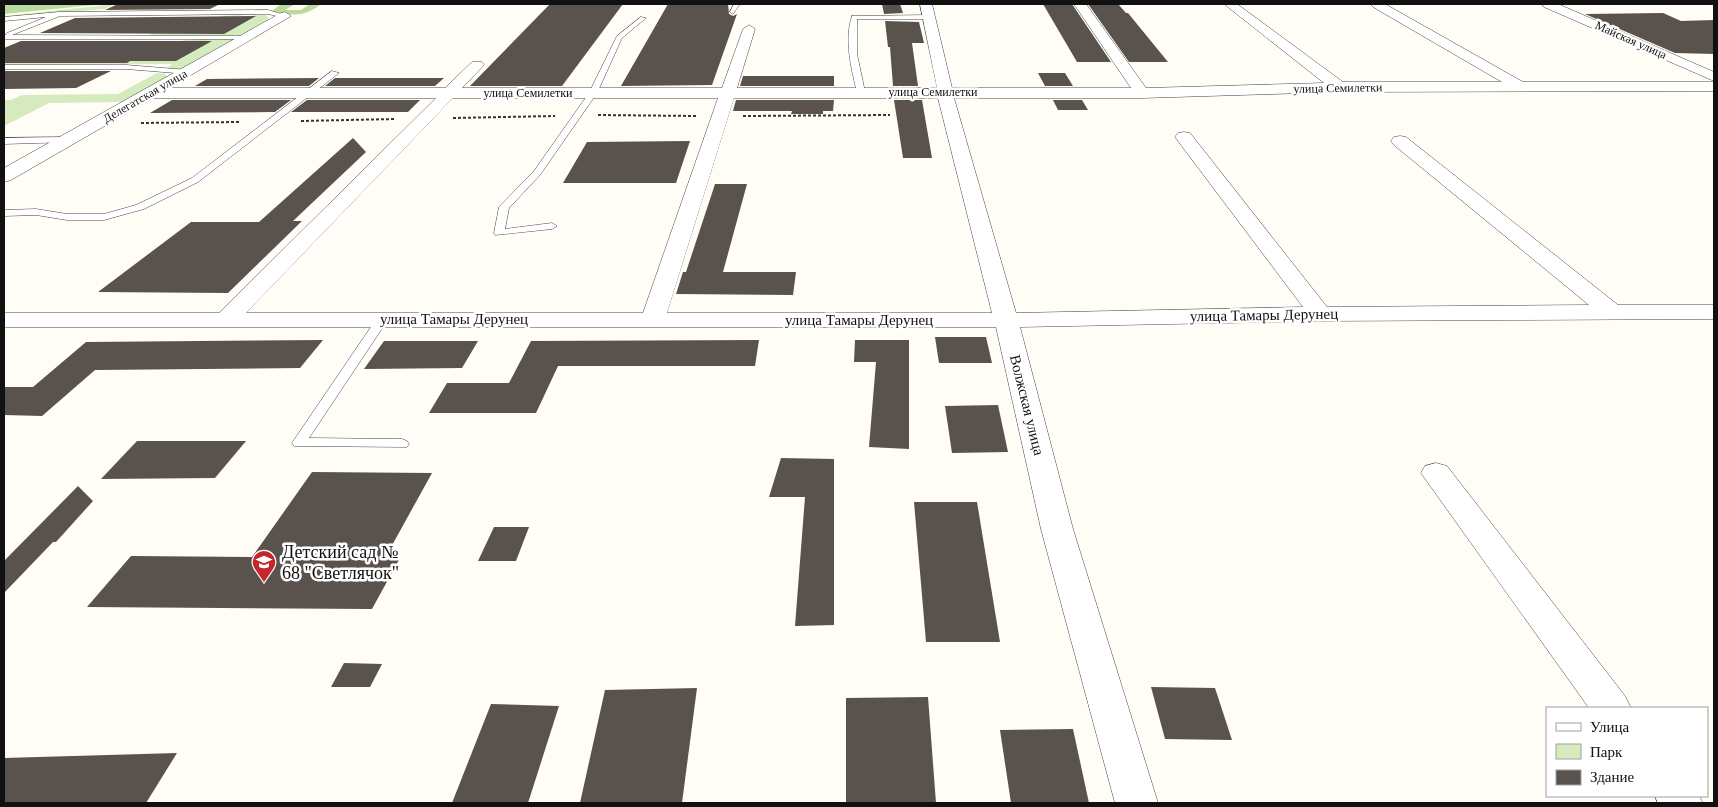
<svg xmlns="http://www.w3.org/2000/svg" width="1718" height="807" font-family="'Times New Roman',serif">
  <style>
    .green { fill: #d5ebbd }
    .forest { fill: #b9dc9c }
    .building { fill: #5a524d }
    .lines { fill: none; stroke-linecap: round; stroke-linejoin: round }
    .lane-casing { stroke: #444; stroke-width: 1 }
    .street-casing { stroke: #444; stroke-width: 1 }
    .path { stroke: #333; stroke-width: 2; stroke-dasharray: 3 2; stroke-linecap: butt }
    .lane { fill: #fff; fill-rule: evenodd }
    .street { fill: #fff; fill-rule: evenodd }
    .labels { text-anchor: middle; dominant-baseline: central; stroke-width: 5; stroke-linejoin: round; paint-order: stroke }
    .far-street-label { font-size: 12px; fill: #111; stroke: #fff }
    .street-label { font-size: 15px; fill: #111; stroke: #fff }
    .near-poi-label { font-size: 18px; fill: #111; stroke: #fff; text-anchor: start }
  </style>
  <rect width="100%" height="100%" fill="#fffdf5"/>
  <g class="green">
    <polygon points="116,4 105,9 4,18 4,16"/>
    <polygon points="253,14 266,15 269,19 242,35 149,35 155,32 191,32 222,16 242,15 239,17 254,16"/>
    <polygon points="201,39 236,39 182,70 164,70 172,64 4,65 4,49 176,44 184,40"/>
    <polygon points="157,73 165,74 168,77 123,102 49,103 4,126 4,100 11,100 22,95 118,94"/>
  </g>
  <g class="forest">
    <polygon points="4,4 104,4 4,14"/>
    <path d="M281 4H295L285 10H301L310 4H321C305 17 292 16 272 11Z"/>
  </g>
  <g class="building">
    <polygon points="118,4 220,4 210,9 105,10"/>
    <polygon points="550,4 623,4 562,86 470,86"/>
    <polygon points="668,4 728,4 729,14 733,16 737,14 712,85 621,86"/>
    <polygon points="882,4 900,4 903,13 884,14"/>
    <polygon points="1043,4 1072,4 1111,62 1077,62"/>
    <polygon points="1088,4 1118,4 1126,13 1128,13 1168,62 1129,62"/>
    <polygon points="1663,13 1681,21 1714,20 1714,54 1675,53 1585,14"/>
    <polygon points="256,16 224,34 40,33 75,18"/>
    <polygon points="885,21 919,22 924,43 912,43 918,86 893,86 890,47 888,47"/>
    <polygon points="21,41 212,41 176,61 130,61 127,63 4,63 4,48"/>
    <polygon points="4,71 111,71 76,88 4,89"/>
    <polygon points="1038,73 1065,73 1073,86 1045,86"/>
    <polygon points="743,76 834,76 834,86 740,86"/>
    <polygon points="319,78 309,86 195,86 207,79"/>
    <polygon points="335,78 444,78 435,86 325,86"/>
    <polygon points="172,100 291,100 275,112 150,113"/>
    <polygon points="307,100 420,100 408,112 291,112"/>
    <polygon points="736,100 834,100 833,111 823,111 823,114 791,114 792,111 733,111"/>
    <polygon points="894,100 922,100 932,158 903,158"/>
    <polygon points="1053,100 1082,100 1088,110 1058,110"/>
    <polygon points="353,138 366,152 293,221 302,221 228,293 98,292 191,222 259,222"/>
    <polygon points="690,141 676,183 563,183 587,142"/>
    <polygon points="715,184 747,184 723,272 796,272 793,295 676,294 683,272 686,272"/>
    <polygon points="935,337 986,337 992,363 939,363"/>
    <polygon points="323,340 300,368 95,370 42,416 4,415 4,387 33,387 86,342"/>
    <polygon points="759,340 755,366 558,366 536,413 429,413 447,383 509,383 531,341"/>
    <polygon points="855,340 909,340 909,449 869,447 876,362 854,362"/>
    <polygon points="384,341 478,341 462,368 364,369"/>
    <polygon points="998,405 1008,452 952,453 945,406"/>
    <polygon points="137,441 246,441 215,478 101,479"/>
    <polygon points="781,458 834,459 834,625 795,626 805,497 769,497"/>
    <polygon points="312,472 432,473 385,558 400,558 372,609 87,607 131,556 252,557"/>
    <polygon points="78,486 93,501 56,542 53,542 4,593 4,561"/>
    <polygon points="914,502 977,502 1000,642 926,642"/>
    <polygon points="494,527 529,527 516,561 478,561"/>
    <polygon points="344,663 382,664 370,687 331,687"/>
    <polygon points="1151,687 1215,688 1232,740 1165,739"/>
    <polygon points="697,688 682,803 580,803 605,690"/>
    <polygon points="928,697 936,803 846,803 846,698"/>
    <polygon points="491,704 559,706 528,803 452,803"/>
    <polygon points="1073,729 1089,803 1011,803 1000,730"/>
    <polygon points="177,753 146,803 4,803 4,758"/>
  </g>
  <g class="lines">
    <g class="lane-casing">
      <g id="lane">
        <polygon points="734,4 740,4 733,14 730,12"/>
        <polygon points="268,10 288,16 285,18 268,14 60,16 12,35 251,36 252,37 249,39 4,39 4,35 6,35 7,33 46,17 4,21 4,17 59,12"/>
        <path d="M852 16 929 15 932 17 929 19H857V54L865 92 861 94 857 92C851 68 844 39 852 16Z"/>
        <polygon points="641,17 646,18 622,38 597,93 540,175 509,208 505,229 552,223 557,226 552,229 495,235 494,233 499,207 534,171 589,93 617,36"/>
        <polygon points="4,65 126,65 188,70 192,72 188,74 126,69 4,69"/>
        <polygon points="332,71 339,73 198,182 144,209 104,220 67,220 36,215 4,216 4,210 36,209 67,214 104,214 136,205 192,178"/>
        <polygon points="67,137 70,138 70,142 4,144 4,138"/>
        <polygon points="383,314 389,318 309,438 402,439 407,441 409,444 407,447 294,446 292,443 294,440 379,315"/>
      </g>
    </g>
    <g class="street-casing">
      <g id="street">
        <path d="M920 4H932L952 88H1131L1074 4H1086L1146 88 1324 83 1224 4H1237L1343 82H1502L1373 7 1371 4H1385L1523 82H1714V91L1339 92 1142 98H954L1016 313 1303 307 1175 137 1178 133 1184 132 1190 133 1327 307 1589 305 1394 145 1391 141 1394 137 1400 136 1406 137 1618 305H1714V319L1320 321 1020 327 1073 529 1158 803H1115L1041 529 996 327H4V313H219L436 98H153L11 180 4 182V168L281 13 285 12 291 16 169 88H445L472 62H482L484 65 462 88H722L743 29 749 25 755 29 737 88H937ZM453 98H718L643 313H246ZM734 98H938L992 313H667Z"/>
        <polygon points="1542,4 1558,4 1714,72 1714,81 1544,7"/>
        <polygon points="1436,463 1447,466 1625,696 1631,708 1589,708 1421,473 1425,466"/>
        <polygon points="1655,796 1699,796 1703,803 1658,803"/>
      </g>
    </g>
    <g class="path">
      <polyline points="598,115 697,116"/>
      <polyline points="743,116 890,115"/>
      <polyline points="453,118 555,116"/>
      <polyline points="301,121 395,119"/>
      <polyline points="141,123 240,122"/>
    </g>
    <use href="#lane" class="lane"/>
    <use href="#street" class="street"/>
  </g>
  <defs>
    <g id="school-pin" transform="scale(1.25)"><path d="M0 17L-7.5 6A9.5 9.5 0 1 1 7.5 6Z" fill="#c4262e" stroke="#fff"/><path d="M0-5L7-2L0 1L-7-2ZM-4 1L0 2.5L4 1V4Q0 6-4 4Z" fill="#fff"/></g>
  </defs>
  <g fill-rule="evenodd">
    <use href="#school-pin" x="264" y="562"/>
  </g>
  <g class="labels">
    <g class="far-street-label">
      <text transform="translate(1631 40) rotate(24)">Майская улица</text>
      <text transform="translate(1338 88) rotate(-1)">улица Семилетки</text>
      <text x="933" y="92">улица Семилетки</text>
      <text x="528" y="93">улица Семилетки</text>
      <text transform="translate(145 96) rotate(-30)">Делегатская улица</text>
    </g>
    <g class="street-label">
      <text transform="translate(1264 315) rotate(-1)">улица Тамары Дерунец</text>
      <text x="454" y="319">улица Тамары Дерунец</text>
      <text x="859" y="320">улица Тамары Дерунец</text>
      <text transform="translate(1027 405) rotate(76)">Волжская улица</text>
    </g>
    <g class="near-poi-label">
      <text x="282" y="552">Детский сад №<tspan x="282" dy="21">68 "Светлячок"</tspan></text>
    </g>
  </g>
  <rect width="1718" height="807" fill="none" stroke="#111111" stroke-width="10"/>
  <rect x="1546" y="707" width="162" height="90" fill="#ffffff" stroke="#a0a0a0"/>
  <rect x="1556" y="723" width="25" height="8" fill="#ffffff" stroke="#a0a0a0"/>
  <text x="1590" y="732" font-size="15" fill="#111111">Улица</text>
  <rect x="1556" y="744" width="25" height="15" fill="#d5ebbd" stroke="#a0a0a0"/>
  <text x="1590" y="757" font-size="15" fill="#111111">Парк</text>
  <rect x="1556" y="770" width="25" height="15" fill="#5a524d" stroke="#a0a0a0"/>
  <text x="1590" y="782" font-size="15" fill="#111111">Здание</text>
</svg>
